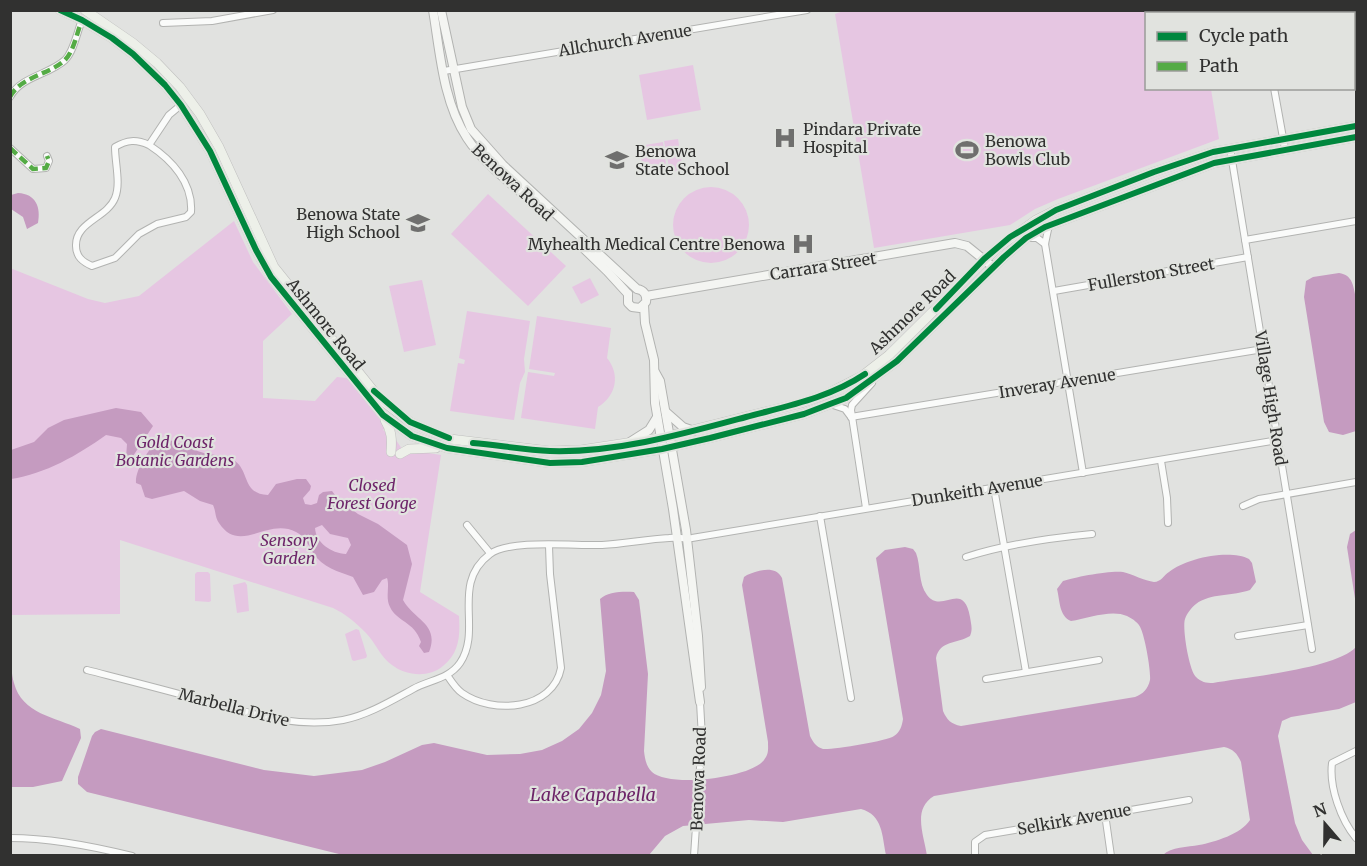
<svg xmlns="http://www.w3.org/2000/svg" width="1367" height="866" font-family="Merriweather,serif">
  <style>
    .green { fill: #e6c6e2 }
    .water { fill: #c59bc0; fill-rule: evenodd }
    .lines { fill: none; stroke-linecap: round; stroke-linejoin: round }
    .street-casing { stroke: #b2b3b1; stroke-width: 8 }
    .secondary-casing { stroke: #b2b3b1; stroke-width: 10 }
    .primary-casing { stroke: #c0c0bf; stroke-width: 10 }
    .street { stroke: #fafbfa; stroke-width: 6 }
    .secondary { stroke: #f4f5f2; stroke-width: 8 }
    .primary { stroke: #edf0e9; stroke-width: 9 }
    .quiet { stroke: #54ab45; stroke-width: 4.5; stroke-dasharray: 9 4.5; stroke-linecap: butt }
    .cycleway-casing { stroke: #e1e3df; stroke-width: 10 }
    .cycleway { stroke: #00873e; stroke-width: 6 }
    .labels { text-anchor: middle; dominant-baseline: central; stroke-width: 4.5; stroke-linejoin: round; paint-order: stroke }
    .street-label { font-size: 16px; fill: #313130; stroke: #e1e3df }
    .poi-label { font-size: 16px; fill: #313130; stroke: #e1e3df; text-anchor: start }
    .park-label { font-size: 16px; font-style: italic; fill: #6e256a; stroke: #e1e3df }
    .water-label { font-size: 18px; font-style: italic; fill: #6d2468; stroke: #e1e3df }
  </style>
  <rect width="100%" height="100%" fill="#e1e2e0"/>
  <g class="green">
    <polygon points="843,11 1198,11 1198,13 1146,14 1146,88 1211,89 1219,139 1058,199 1035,209 1010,225 874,248 835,14"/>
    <polygon points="693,65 701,110 647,120 639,75"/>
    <polygon points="678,139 683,170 670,172 664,141"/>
    <polygon points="663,142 667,172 644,176 639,146"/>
    <circle cx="711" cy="225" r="38"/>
    <polygon points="488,194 566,266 528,306 451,234"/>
    <path d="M234 221 253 262 292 314 263 341V398L315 401 337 377 347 378 386 427 383 430 394 437 402 449 441 455 420 592 459 616C460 635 460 652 443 666 429 678 406 676 392 665 381 658 375 642 366 633 356 623 346 614 333 608L120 540V614L11 615 10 655V268L88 299 105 303 139 296Z"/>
    <polygon points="590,278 599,295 581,304 572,287"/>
    <polygon points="422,280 436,345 404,352 389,286"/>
    <polygon points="467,311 530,321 524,359 525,372 520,383 514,420 450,411 458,363 464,364 465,360 459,358"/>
    <path d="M537 316 611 328 607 358C620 374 617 395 598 407L595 429 521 418 528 372 554 376 555 373 529 369Z"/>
    <polygon points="197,572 208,572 210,574 211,601 209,602 195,601 195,574"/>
    <polygon points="245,582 247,585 249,611 237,613 233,585"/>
    <polygon points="356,629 359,630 367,656 366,658 354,661 352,660 345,634"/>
  </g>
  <g class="water">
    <path d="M18 193C36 194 41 207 38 223L27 229 23 217 11 209V195Z"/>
    <path d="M1339 273C1353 275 1353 286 1356 298V431L1343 435 1329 432 1324 422 1304 297 1306 281 1313 277Z"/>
    <path d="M116 408 141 412 153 426 131 459 126 458 127 444 121 438 106 435C78 455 45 474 11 479V450L34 442 48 428 64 420Z"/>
    <path d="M160 439C177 439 188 449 204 453 215 456 225 454 235 461 250 472 242 494 268 495L276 484 297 479H306L311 486 310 490 303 498 305 504 311 505 317 503 319 495 323 492 332 491 338 499 358 514 378 524 407 545 412 564 403 600C414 620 440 624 429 652L424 653 419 646 421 642C414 621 397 622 390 607 385 597 390 587 387 578L382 580 374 592 363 595 353 577C339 572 322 567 313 553 308 545 306 537 296 532 267 517 240 555 219 523 215 518 216 511 213 505L200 501 184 491 152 499 145 497 141 485 136 483C135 470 149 447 160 439ZM322 525 330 534 348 538 351 545 346 554C331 553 316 543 315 528Z"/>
    <polygon points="1356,530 1356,605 1347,547 1350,534"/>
    <path d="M905 547 913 549 916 553C921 566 918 583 927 595 942 615 963 579 970 617 971 624 973 629 970 636 957 644 940 640 936 658L943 711C947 720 951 724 961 726L1135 697C1143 694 1148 689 1150 680 1151 670 1145 638 1141 629 1139 623 1133 619 1127 616 1112 609 1088 618 1071 621 1059 616 1060 601 1057 589L1063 581C1074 577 1112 570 1123 572 1132 574 1145 581 1154 582 1161 582 1164 575 1169 572 1186 558 1230 549 1249 559L1252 563 1256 582 1250 590C1234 596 1210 593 1196 604 1192 607 1187 613 1185 619 1182 628 1189 670 1196 677 1201 682 1206 683 1213 683 1245 677 1336 669 1356 647V702L1339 709 1291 717 1282 721 1278 736 1295 823 1302 840 1313 855H1163C1171 847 1188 847 1199 845 1215 842 1241 834 1250 820L1241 762C1237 753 1233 749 1224 747L934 796C912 809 924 835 927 856L886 855C882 836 883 815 861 809L783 822 749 820 683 826 665 836 649 855H343L87 792 78 784V777L92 736 95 732 101 729 264 770 314 776 362 770 385 762 422 745 434 743 487 755 520 754 542 750 562 741 579 729 592 713 601 695 606 671 600 599C607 592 623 591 634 592L639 600 648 674 644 751C645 759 646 766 652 772 669 788 751 778 764 760 769 754 768 749 768 742L742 585 744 577 747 575C758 570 776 565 782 578L810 736C813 742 816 747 823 749 832 750 887 741 894 736 900 732 902 726 903 719L876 558 885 550Z"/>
    <path d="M10 655C12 664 11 674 14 683 22 714 55 717 80 729L81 738 62 781 33 787H11Z"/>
  </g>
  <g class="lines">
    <g class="street-casing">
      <g id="street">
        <polyline points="163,23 212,21 273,10"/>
        <polyline points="444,71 807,10"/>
        <polyline points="1274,88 1285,149"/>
        <path d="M10 97C21 76 49 75 65 60 74 51 77 32 82 20"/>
        <path d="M149 145C172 160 193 183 191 212L186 217 157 224 139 234 115 258 92 266C83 262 76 257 76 246 75 222 107 218 115 198 121 184 115 163 115 147 127 140 136 139 149 145L169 115 181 105"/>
        <polyline points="10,148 33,169 46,168 49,161 47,156"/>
        <polyline points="1230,148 1312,649"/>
        <polyline points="1049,225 1045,244 1083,473"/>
        <polyline points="1027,238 1037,238 1045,244"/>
        <polyline points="1245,240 1356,221"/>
        <polyline points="1054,291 1248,257"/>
        <polyline points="833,405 845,409 851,417"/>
        <polyline points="851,417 1263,349"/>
        <polyline points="1161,461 1167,498 1168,523"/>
        <polyline points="994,488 1026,672"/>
        <polyline points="1243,506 1259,499 1356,482"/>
        <polyline points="866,508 851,410 852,405 872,383"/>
        <polyline points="820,516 851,698"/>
        <polyline points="467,525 490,553"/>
        <path d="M966 557C1006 544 1050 538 1092 534"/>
        <polyline points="1238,636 1308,625"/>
        <path d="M87 670C126 680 166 690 205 701 251 713 295 729 343 720 368 715 391 701 413 689 429 680 449 679 460 663 483 629 450 584 490 554 510 539 575 546 602 545 624 544 647 539 669 538 677 537 684 539 692 538L1278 440"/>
        <path d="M447 675C451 681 456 689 462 693 493 715 553 710 561 668L550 574 549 546"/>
        <polyline points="986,679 1099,660"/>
        <path d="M1356 751 1332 763C1329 787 1341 820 1356 838"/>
        <polyline points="1105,814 1111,856"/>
        <path d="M10 838C52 838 92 846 132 856"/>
        <polyline points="694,856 702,738 700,702"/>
        <polyline points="975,856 975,842 985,835 1189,800"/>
      </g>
    </g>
    <g class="secondary-casing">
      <g id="secondary">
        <path d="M433 10C440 52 443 102 467 138 485 166 521 191 546 214"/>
        <path d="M441 10 462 107 471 129 503 165 637 289C644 290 647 295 646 302L640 308 632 307 628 303V294"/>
        <polyline points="578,243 607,271 628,294"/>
        <polyline points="646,296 955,243 967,246 993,267"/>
        <polyline points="644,305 645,323 654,360 655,403 673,509 700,702"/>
        <polyline points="655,372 660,381 686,530 698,636 701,687"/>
        <polyline points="666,412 683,427 694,431"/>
        <polyline points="630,442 649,430 657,417"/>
      </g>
    </g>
    <g class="primary-casing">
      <g id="primary">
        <polyline points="60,10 82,20 112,38 133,54 165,85 181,105 210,151 256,250 271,277 383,415 412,436 447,448 550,463 582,462 662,449 710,438 804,414 830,404 846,398 897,361 1004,257 1026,238 1045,227 1214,163 1356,137"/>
        <polyline points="85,10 133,43 157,63 180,87 200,114 219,147 274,267 380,399 410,422 450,439 549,451 581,450 660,438 801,403 827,394 862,376 889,355 996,249 1036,220 1056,210 1154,172 1213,152 1356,126"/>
        <path d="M385 420C392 431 392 440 391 452"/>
        <polyline points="400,454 409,449 436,448"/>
      </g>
    </g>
    <use href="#street" class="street"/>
    <use href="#secondary" class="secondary"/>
    <use href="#primary" class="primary"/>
    <g class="quiet">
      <path d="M10 97C21 76 49 75 65 60 74 51 77 32 82 20"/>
      <polyline points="10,148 33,169 46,168 49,161 47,156"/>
    </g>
    <g class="cycleway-casing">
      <g id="cycleway">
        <polyline points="60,10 82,20 112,38 133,54 165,85 181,105 210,151 256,250 271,277 383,415 412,436 447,448 550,463 582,462 662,449 710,438 804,414 830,404 846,398 897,361 1004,257 1026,238 1045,227 1214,163 1356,137"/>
        <polyline points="936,309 984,259 1010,237 1056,210 1154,172 1213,152 1356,126"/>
        <polyline points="374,391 410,422 449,438"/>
        <path d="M473 443C498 445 524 450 550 451 616 453 683 434 746 417 787 406 829 398 865 374"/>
      </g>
    </g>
    <use href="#cycleway" class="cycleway"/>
  </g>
  <defs>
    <g id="hospital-bare" transform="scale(1.8)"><path d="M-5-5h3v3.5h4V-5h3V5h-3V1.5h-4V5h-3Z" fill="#6f6f6e" stroke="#e1e3df" stroke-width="2.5" paint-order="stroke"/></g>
    <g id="stadium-bare" transform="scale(1.8)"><path d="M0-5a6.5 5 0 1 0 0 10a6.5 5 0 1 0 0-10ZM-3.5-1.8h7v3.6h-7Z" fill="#6f6f6e" stroke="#e1e3df" stroke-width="2.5" paint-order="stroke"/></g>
    <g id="school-bare" transform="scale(1.8)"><path d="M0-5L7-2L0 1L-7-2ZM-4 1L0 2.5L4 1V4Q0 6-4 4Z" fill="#6f6f6e" stroke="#e1e3df" stroke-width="2.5" paint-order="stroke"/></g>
  </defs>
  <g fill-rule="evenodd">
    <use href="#hospital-bare" x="785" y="138"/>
    <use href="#stadium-bare" x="967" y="150"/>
    <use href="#school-bare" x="617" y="160"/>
    <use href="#school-bare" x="418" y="223"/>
    <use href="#hospital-bare" x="803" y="244"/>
  </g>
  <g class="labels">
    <g class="street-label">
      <text transform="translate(625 40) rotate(-9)">Allchurch Avenue</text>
      <text transform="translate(513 182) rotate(43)">Benowa Road</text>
      <text transform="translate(823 266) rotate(-9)">Carrara Street</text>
      <text transform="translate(1151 274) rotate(-10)">Fullerston Street</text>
      <text transform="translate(912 312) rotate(-44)">Ashmore Road</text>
      <text transform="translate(326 324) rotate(51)">Ashmore Road</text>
      <text transform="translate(1057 383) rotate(-9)">Inveray Avenue</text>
      <text transform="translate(1271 398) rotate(81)">Village High Road</text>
      <text transform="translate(977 490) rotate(-9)">Dunkeith Avenue</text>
      <text transform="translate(234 707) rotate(14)">Marbella Drive</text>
      <text transform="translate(698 779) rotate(-88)">Benowa Road</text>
      <text transform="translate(1074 819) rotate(-10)">Selkirk Avenue</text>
    </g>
    <g class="poi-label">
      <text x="803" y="129">Pindara Private<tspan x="803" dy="18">Hospital</tspan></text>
      <text x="985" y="141">Benowa<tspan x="985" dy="18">Bowls Club</tspan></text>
      <text x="635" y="151">Benowa<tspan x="635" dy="18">State School</tspan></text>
      <text x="400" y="214" text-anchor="end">Benowa State<tspan x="400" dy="18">High School</tspan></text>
      <text x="785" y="244" text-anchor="end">Myhealth Medical Centre Benowa</text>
    </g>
    <g class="park-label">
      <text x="175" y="442">Gold Coast<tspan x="175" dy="18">Botanic Gardens</tspan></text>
      <text x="372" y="485">Closed<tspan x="372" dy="18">Forest Gorge</tspan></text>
      <text x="289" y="540">Sensory<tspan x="289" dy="18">Garden</tspan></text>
    </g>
    <g class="water-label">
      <text x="593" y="794">Lake Capabella</text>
    </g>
  </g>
  <rect width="1367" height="866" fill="none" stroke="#313130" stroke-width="24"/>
  <rect x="1145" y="12" width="210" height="78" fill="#e1e3df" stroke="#9b9c99" stroke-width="1.5"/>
  <rect x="1157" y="32" width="30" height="9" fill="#00873e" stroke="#9b9c99" stroke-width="1.5"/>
  <text x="1199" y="42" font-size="18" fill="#313130">Cycle path</text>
  <rect x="1157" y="62" width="30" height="9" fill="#54ab45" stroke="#9b9c99" stroke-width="1.5"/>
  <text x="1199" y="72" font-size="18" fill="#313130">Path</text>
  <g transform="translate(1325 824) rotate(340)" stroke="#e1e3df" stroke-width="4.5" paint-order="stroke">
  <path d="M0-4.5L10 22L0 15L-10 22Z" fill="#313130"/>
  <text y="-9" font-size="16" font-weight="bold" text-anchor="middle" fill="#313130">N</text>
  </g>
</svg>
